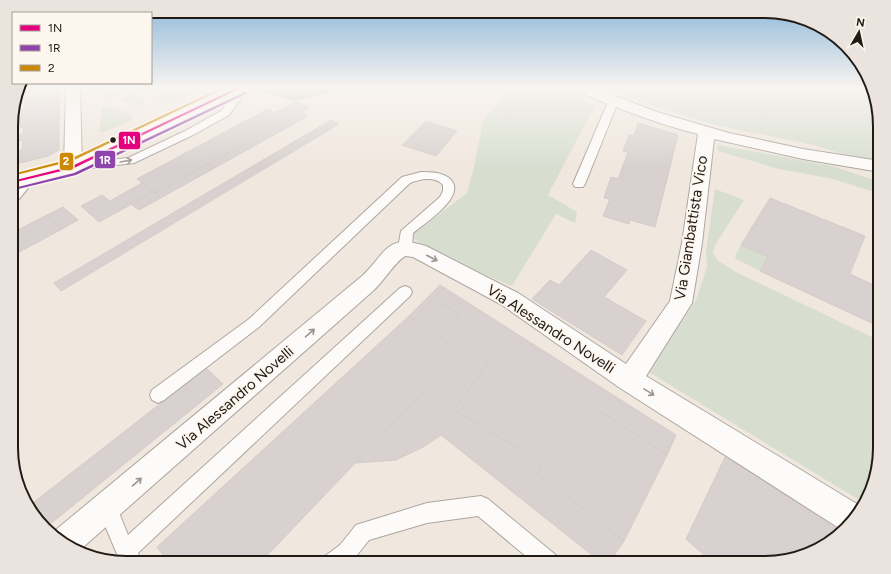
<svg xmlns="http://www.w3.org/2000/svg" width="891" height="574" font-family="Figtree,sans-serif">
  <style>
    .green { fill: #d7ded0 }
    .forest { fill: #bcc7b5 }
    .building { fill: #d8d1cf; stroke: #d3ccca }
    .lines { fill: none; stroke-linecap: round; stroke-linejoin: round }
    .lane-casing { stroke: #ada69f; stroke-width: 2 }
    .street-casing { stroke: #ada69f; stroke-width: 2 }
    .secondary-casing { stroke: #ada69f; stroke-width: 2 }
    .lane { fill: #fdfbfa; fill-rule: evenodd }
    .street { fill: #fdfbfa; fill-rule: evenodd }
    .secondary { fill: #fdfbfa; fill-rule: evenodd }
    .bus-1-casing { stroke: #fdf6ef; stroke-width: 3 }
    .bus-2-casing { stroke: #fdf6ef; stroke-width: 3 }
    .bus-3-casing { stroke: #fdf6ef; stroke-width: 3 }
    .bus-1 { fill: #e5007d; fill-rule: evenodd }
    .bus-2 { fill: #8e44ad; fill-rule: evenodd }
    .bus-3 { fill: #cc8a04; fill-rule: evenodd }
    .oneway { stroke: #9a9693 }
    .bus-dot { fill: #211a15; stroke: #fdf6ef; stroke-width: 1.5 }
    .labels { text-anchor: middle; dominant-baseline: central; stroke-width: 4; stroke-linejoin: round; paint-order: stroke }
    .street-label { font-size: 15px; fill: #211a15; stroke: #fdf6ef }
    .rim { fill: none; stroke: #211a15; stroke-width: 2 }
    .line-badge { stroke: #fdf6ef; stroke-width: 1.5 }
    .badge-label { font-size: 11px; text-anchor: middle; font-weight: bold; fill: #fff }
  </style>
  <rect width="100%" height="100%" fill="#f0e7de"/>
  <g class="green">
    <path d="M96 87H131C125 95 110 98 101 96Z"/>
    <polygon points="151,87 194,91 195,93 167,104 162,103 151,89"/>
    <polygon points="510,87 531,91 535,87 558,87 595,105 548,195 577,212 575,223 556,214 512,286 475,270 409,237 467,193 474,167 483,122"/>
    <polygon points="600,87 870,87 880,118 880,162 859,159 813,145 716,125 658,108"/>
    <polygon points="132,94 135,94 145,101 145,103 135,107 121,100 121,98"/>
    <polygon points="105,106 110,106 132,116 133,119 103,133 99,132 102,108"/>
    <polygon points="718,145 832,166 880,182 880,194 833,179 779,169 718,151"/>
    <polygon points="715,189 744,200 715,245 713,252 717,260 736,272 880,341 880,456 864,503 647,371 696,300 707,267 706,251"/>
    <polygon points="741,245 768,257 760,271 736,259 735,256"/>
  </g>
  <polygon class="forest" points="259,87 324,87 333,92 294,101 254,89"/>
  <g class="building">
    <polygon points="19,87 60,87 59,119 19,128 22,110 24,109 25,99 19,100 20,96 16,96"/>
    <polygon points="133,95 137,98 129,102 124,99"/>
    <polygon points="297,101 309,108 287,120 274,113"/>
    <polygon points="268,109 287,120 156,193 137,179"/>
    <polygon points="301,112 308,116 139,210 131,204 153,192 156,193"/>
    <polygon points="59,119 59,150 48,156 12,165 12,152 22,150 23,140 17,141 18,135 23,134 24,127"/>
    <polygon points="331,120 339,124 61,291 54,283"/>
    <polygon points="426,121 457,131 436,156 402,145"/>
    <polygon points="638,123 678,135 655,227 630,220 629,224 603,216 610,199 604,198 611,177 618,179 628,152 623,151 629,135 634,136"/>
    <polygon points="142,183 153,192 121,210 110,201"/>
    <polygon points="102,195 121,210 99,222 81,206"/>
    <polygon points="770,198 865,236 850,274 880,288 880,327 760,271 768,257 741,245"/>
    <polygon points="63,207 78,220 62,229 47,215"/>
    <polygon points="47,215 62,229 12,256 12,233"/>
    <polygon points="591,250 627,270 604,297 646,321 622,355 532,299 550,280 559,285"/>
    <polygon points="440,285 676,435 667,455 589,404 493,356 454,410 543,463 537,473 624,541 609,563 602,563 441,435 423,447 396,460 355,463 461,352 439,336 459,315 443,304 422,325 409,316"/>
    <polygon points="443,304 459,315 439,336 461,352 260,563 169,563 157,547 409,316 422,325"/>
    <polygon points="493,356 589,404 667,455 624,541 537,473 543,463 454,410"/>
    <polygon points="206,368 223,384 49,525 34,502"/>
    <polygon points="726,455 840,531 822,548 773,563 713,563 686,539"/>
  </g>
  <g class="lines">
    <g class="lane-casing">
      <g id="lane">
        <polygon points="240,87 249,87 229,115 193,135 134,163 73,170 69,169 67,167 69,165 73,164 128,158 185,131 221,111"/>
        <polygon points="613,99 618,102 585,184 583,187 575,187 573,184 608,102"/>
        <path d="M421 172C431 172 444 172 451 180 466 197 425 223 413 233L412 248 410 251 405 253 400 251 398 248 401 231 440 197 443 191V185C435 176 420 179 410 183L259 327 164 400 158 403 152 400 150 395 152 390 249 319 402 177Z"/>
        <polygon points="405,286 410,288 412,292 410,296 138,553 142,563 125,563 120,561 97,507 100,500 107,497 114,500 128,535 400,288"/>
        <polygon points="481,496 488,499 557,556 560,563 534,563 478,516 427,523 369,540 354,559 349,563 322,563 325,556 340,545 356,525 427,503"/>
      </g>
    </g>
    <g class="street-casing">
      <g id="street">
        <polygon points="66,87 80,87 82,167 79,171 73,172 67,171 64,167"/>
        <path d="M572 87H592L657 112 729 133 803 149 880 161V172L803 159 714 139 702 243 692 303 646 376 862 507 861 512 842 530 620 388 502 305 413 257 406 256C398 258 383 282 374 290L81 549 62 544 52 533 362 276C387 253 385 233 426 246L518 293 626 364 670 301 682 243 698 134C655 123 614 107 574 90Z"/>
        <polygon points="18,175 24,177 28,188 19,199 12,201 12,177"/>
      </g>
    </g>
    <g class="secondary-casing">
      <polygon id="secondary" points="231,87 250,87 248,90 79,171 12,188 12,176 67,163"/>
    </g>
    <use href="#lane" class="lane"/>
    <use href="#street" class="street"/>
    <use href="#secondary" class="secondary"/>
    <g class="bus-1-casing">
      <polygon id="bus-1" points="239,87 243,87 74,168 12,183 12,181 72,166"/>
    </g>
    <g class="bus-2-casing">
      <polygon id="bus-2" points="245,92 248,93 76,175 14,190 12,189 14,188 74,173"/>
    </g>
    <g class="bus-3-casing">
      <polygon id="bus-3" points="223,87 227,87 72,161 12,176 12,174 70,159"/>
    </g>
    <use href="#bus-1" class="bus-1"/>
    <use href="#bus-2" class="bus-2"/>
    <use href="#bus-3" class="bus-3"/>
  </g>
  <defs><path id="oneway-shaft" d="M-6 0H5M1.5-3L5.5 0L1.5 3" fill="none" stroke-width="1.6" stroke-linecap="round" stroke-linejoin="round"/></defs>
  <g class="oneway">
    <use href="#oneway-shaft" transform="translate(126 161) rotate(-10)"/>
    <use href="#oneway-shaft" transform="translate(432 258) rotate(27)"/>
    <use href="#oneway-shaft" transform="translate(310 333) rotate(-41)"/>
    <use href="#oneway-shaft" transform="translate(649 392) rotate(32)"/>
    <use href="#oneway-shaft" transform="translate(137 482) rotate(-41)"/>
  </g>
  <linearGradient id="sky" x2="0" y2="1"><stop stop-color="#8cb7d9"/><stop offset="0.52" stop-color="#f8f4f0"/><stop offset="1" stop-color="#f8f4f0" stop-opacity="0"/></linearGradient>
  <rect width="891" height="168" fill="url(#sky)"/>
  <circle class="bus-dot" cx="113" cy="140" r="3.5"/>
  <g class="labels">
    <g class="street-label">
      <text transform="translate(691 228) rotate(-81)">Via Giambattista Vico</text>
      <text transform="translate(551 329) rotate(33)">Via Alessandro Novelli</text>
      <text transform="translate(235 398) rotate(-41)">Via Alessandro Novelli</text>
    </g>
  </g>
  <path d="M0 0H891V574H0ZM126 18H765A108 108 0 0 1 873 126V448A108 108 0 0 1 765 556H126A108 108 0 0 1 18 448V126A108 108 0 0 1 126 18Z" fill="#ebe4de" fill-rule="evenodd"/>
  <path class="rim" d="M126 18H765A108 108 0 0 1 873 126V448A108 108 0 0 1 765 556H126A108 108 0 0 1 18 448V126A108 108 0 0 1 126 18Z"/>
  <g class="line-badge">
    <rect x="118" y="131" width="23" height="19" rx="4" fill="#e5007d"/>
    <rect x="94" y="150" width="22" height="19" rx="4" fill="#8e44ad"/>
    <rect x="59" y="152" width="15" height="19" rx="4" fill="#cc8a04"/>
  </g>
  <g class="badge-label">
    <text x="129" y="144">1N</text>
    <text x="105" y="164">1R</text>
    <text x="66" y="165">2</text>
  </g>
  <rect x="12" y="12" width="140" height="72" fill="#fdf6ef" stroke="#a59e98"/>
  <rect x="20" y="25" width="20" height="6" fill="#e5007d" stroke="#a59e98"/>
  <text x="48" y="32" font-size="12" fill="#211a15">1N</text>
  <rect x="20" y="45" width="20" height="6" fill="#8e44ad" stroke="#a59e98"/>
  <text x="48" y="52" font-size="12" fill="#211a15">1R</text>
  <rect x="20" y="65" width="20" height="6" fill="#cc8a04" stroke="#a59e98"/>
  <text x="48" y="72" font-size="12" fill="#211a15">2</text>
  <g transform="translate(859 32) rotate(9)" stroke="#fdf6ef" stroke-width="3" paint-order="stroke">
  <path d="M0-3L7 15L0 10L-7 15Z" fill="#211a15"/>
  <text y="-6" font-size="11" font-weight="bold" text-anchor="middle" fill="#211a15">N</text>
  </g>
</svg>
